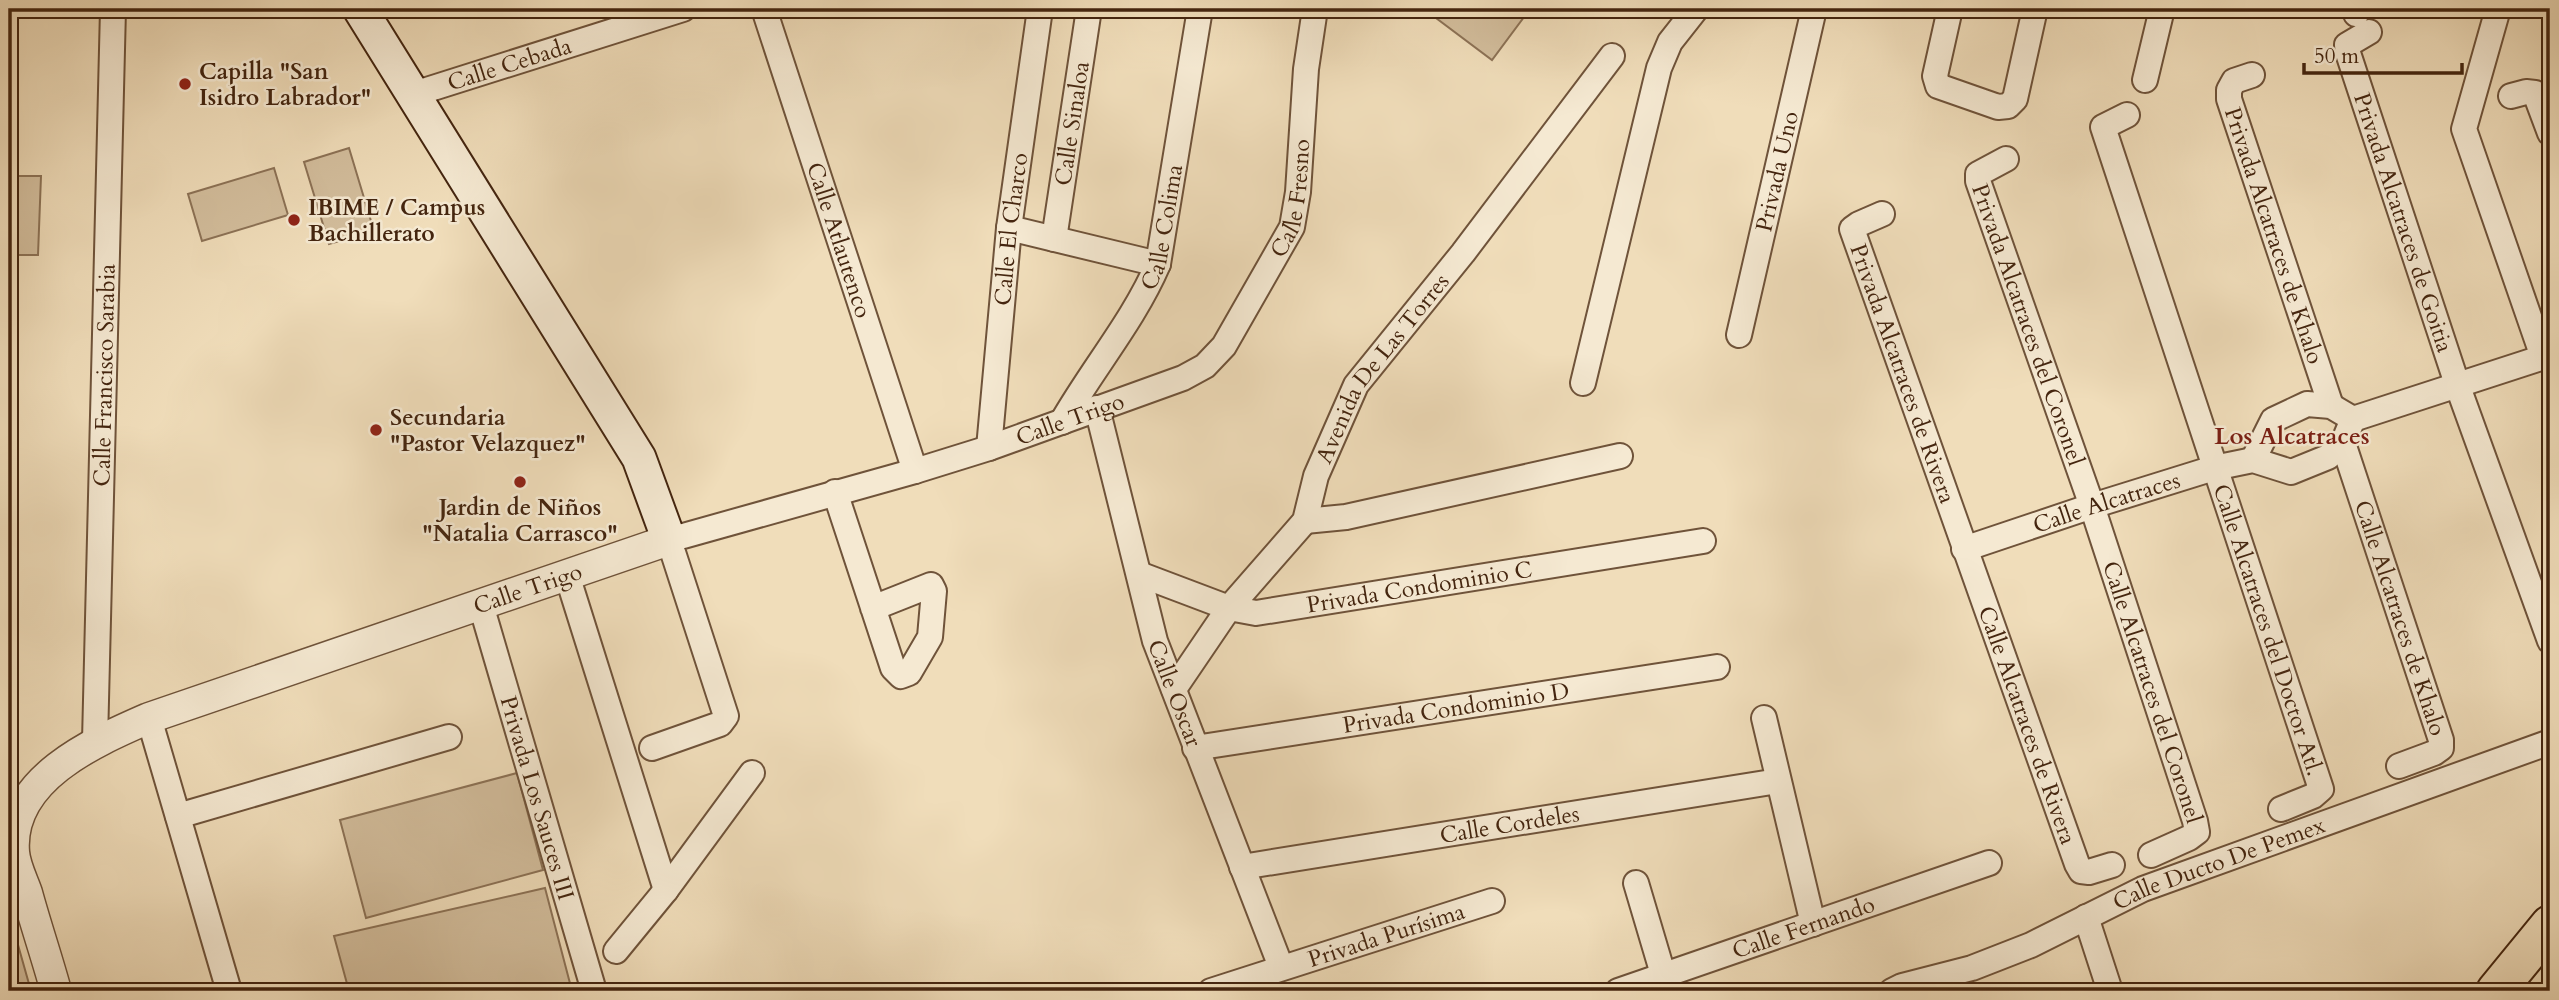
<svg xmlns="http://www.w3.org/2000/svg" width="2559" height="1000" font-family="Cardo,serif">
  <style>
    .pitch { fill: #d3be9d; stroke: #8c7256; stroke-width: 2 }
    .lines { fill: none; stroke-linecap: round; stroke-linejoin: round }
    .minor-casing { stroke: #6f533a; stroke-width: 28 }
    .tertiary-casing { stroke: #6f533a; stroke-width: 33 }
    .secondary-casing { stroke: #44250f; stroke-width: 37 }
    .trunk-casing { stroke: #44250f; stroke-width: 42 }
    .minor { stroke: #f5e9d2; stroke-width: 24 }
    .tertiary { stroke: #f5e9d2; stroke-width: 30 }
    .secondary { stroke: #f5e9d2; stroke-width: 33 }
    .trunk { stroke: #f0ddba; stroke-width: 38 }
    .poi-dot { fill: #8f2418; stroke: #f5e9d2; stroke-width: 2.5 }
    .labels { text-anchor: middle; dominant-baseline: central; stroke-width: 5; stroke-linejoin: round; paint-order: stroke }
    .street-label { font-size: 23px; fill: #44250f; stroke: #f5e9d2 }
    .poi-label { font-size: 23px; font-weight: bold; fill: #44250f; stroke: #f5e9d2; text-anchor: start }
    .neighbourhood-label { font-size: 24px; font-weight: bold; fill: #7a1f14; stroke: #f5e9d2 }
  </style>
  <rect width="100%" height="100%" fill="#f0ddba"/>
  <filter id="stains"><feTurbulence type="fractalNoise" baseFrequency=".00286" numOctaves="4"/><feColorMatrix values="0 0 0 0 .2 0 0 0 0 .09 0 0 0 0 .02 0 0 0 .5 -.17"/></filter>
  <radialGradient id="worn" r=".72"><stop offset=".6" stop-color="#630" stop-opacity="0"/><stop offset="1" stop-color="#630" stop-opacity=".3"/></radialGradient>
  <g class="pitch">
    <polygon points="1424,9 1530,9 1492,60"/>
    <polygon points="349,148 374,231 329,244 304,162"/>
    <polygon points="274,168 288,215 202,241 188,194"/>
    <polygon points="9,176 41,176 38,255 9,255"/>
    <polygon points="517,773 543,870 366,918 340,820"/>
    <polygon points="545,888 572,991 349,991 334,936"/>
    <polygon points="9,913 31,991 9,991"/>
  </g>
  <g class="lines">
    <g class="minor-casing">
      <g id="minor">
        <path id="s1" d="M764 9 915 471"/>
        <polyline points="1950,9 1935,76 1938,86 1998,107 2008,106 2015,99 2035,9"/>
        <polyline points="2498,9 2464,129 2543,357"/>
        <polyline points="2356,14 2357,9"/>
        <path id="s2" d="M2369 32 2347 45 2348 53 2457 384 2550 641"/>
        <path id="s3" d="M2252 75 2234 81 2229 90V99L2331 406"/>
        <polyline points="2145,80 2162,9"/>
        <path id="s4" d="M414 94 683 9"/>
        <polyline points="2511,96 2526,92 2535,93 2550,133"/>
        <path id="s5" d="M2127 115 2103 127 2321 789 2313 796 2281 809"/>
        <path id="s6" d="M2006 159 1978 174V181L2092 506 2195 821 2197 832 2189 838 2151 855"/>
        <path id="s7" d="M1882 214 1859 224 1852 229 2077 864 2081 871 2089 872 2112 865"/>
        <polyline points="1009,228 1158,264"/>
        <path id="s8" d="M1054 239 1089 9"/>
        <path id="s9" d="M1739 335 1814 9"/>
        <polyline points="1583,383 1659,68 1670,42 1696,9"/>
        <path id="s10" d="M1097 408 1155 641 1281 967"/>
        <path id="s11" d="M1062 422C1093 368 1134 320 1158 264L1200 9"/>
        <path id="s12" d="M2343 443 2441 740V748L2434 753 2399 766"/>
        <path id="s13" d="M989 448 1009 228 1040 9"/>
        <polyline points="2253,460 2273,420 2307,404 2331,406 2353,419 2550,355"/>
        <polyline points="835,492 893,668 901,676 909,673 930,637 934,591 931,585 873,608"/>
        <polyline points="1305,521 1346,517 1620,456"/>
        <path id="s14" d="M1964 549 2092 506 2214 468 2253 460 2291 472 2328 457 2343 443 2353 419"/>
        <path id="s15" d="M1139 574 1229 608 1256 613 1703 541"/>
        <polyline points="567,575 666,890"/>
        <path id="s16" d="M481 605 594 991"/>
        <path id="s17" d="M1174 689 1229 608 1305 521 1316 476 1356 385 1463 253 1612 56"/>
        <polyline points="149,718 229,991"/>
        <polyline points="1764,718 1813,924"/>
        <path id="s18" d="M95 741 113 9"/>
        <path id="s19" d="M652 748 720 724 726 716 669 540 915 471 989 448 1183 378 1205 366 1224 346 1292 227 1298 192 1306 69 1315 9"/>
        <path id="s20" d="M1195 748 1717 667"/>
        <polyline points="178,816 449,737"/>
        <path id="s21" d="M1242 867 1778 781"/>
        <polyline points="1636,883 1668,991"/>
        <polyline points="2086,917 2110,991"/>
        <polyline points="616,951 666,890 752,773"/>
        <path id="s22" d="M1211 991 1492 901"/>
        <path id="s23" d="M1618 991 1989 863"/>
        <path id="s24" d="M1892 991 1902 986 1972 968 2031 945 2143 889 2550 742"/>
      </g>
    </g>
    <g class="tertiary-casing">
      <g id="tertiary">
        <path id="s25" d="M56 991C47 958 36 926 27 893 23 881 15 866 14 852 8 779 94 742 149 718L669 540"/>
      </g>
    </g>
    <g class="secondary-casing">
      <polyline id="secondary" points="360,9 639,458 669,540"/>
    </g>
    <g class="trunk-casing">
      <polyline id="trunk" points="2496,991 2550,925"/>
    </g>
    <use href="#minor" class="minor"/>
    <use href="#tertiary" class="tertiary"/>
    <use href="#secondary" class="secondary"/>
    <use href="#trunk" class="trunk"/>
  </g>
  <g class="poi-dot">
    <circle cx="185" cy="84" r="7"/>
    <circle cx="294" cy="220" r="7"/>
    <circle cx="376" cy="430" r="7"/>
    <circle cx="520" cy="482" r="7"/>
  </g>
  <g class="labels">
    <g class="street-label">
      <text stroke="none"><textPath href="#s4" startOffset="100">Calle Cebada</textPath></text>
      <text stroke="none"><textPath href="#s8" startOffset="117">Calle Sinaloa</textPath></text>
      <text stroke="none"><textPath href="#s9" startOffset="168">Privada Uno</textPath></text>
      <text stroke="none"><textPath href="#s19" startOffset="1024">Calle Fresno</textPath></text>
      <text stroke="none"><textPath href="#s2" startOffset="212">Privada Alcatraces de Goitia</textPath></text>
      <text stroke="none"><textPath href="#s11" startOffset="222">Calle Colima</textPath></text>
      <text stroke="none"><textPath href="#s13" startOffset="220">Calle El Charco</textPath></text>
      <text stroke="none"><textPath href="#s3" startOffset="182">Privada Alcatraces de Khalo</textPath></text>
      <text stroke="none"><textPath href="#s1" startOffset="243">Calle Atlautenco</textPath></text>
      <text stroke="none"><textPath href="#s6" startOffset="191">Privada Alcatraces del Coronel</textPath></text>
      <text stroke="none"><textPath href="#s17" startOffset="387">Avenida De Las Torres</textPath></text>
      <text stroke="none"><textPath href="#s7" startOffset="187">Privada Alcatraces de Rivera</textPath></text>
      <text stroke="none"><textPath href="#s18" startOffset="366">Calle Francisco Sarabia</textPath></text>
      <text stroke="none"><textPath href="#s19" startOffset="686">Calle Trigo</textPath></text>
      <text stroke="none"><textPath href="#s14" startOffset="150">Calle Alcatraces</textPath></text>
      <text stroke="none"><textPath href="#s15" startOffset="289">Privada Condominio C</textPath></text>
      <text stroke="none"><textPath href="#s25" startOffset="749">Calle Trigo</textPath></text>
      <text stroke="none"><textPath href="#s12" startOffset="184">Calle Alcatraces de Khalo</textPath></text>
      <text stroke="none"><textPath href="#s5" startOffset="556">Calle Alcatraces del Doctor Atl.</textPath></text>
      <text stroke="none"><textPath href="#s10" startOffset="296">Calle Oscar</textPath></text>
      <text stroke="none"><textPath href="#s6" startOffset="579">Calle Alcatraces del Coronel</textPath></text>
      <text stroke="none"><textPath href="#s20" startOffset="264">Privada Condominio D</textPath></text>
      <text stroke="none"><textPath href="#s7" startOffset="560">Calle Alcatraces de Rivera</textPath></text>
      <text stroke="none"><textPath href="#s16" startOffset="201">Privada Los Sauces III</textPath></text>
      <text stroke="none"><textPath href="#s21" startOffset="271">Calle Cordeles</textPath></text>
      <text stroke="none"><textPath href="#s24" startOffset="352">Calle Ducto De Pemex</textPath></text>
      <text stroke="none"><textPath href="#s23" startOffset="196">Calle Fernando</textPath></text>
      <text stroke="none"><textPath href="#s22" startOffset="184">Privada Purísima</textPath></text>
    </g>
    <g class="poi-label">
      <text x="199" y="71">Capilla "San<tspan x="199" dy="26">Isidro Labrador"</tspan></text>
      <text x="308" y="207">IBIME / Campus<tspan x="308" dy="26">Bachillerato</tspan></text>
      <text x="390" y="417">Secundaria<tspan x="390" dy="26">"Pastor Velazquez"</tspan></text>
      <text x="520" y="507" text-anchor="middle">Jardin de Niños<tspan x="520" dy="26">"Natalia Carrasco"</tspan></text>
    </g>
    <g class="neighbourhood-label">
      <text x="2292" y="436">Los Alcatraces</text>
    </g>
  </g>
  <rect width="2559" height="1000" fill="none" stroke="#f0ddba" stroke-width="35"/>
  <rect x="10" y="10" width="2538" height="979" fill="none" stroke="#44250f" stroke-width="3.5"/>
  <rect x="18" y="18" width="2524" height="965" fill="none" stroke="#44250f" stroke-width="2"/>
  <path d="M2304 63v10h158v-10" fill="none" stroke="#44250f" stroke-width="3.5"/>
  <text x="2314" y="63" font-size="21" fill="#44250f" stroke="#f5e9d2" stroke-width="5" paint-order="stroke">50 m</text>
  <rect width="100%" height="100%" filter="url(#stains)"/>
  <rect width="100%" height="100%" fill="url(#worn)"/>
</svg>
